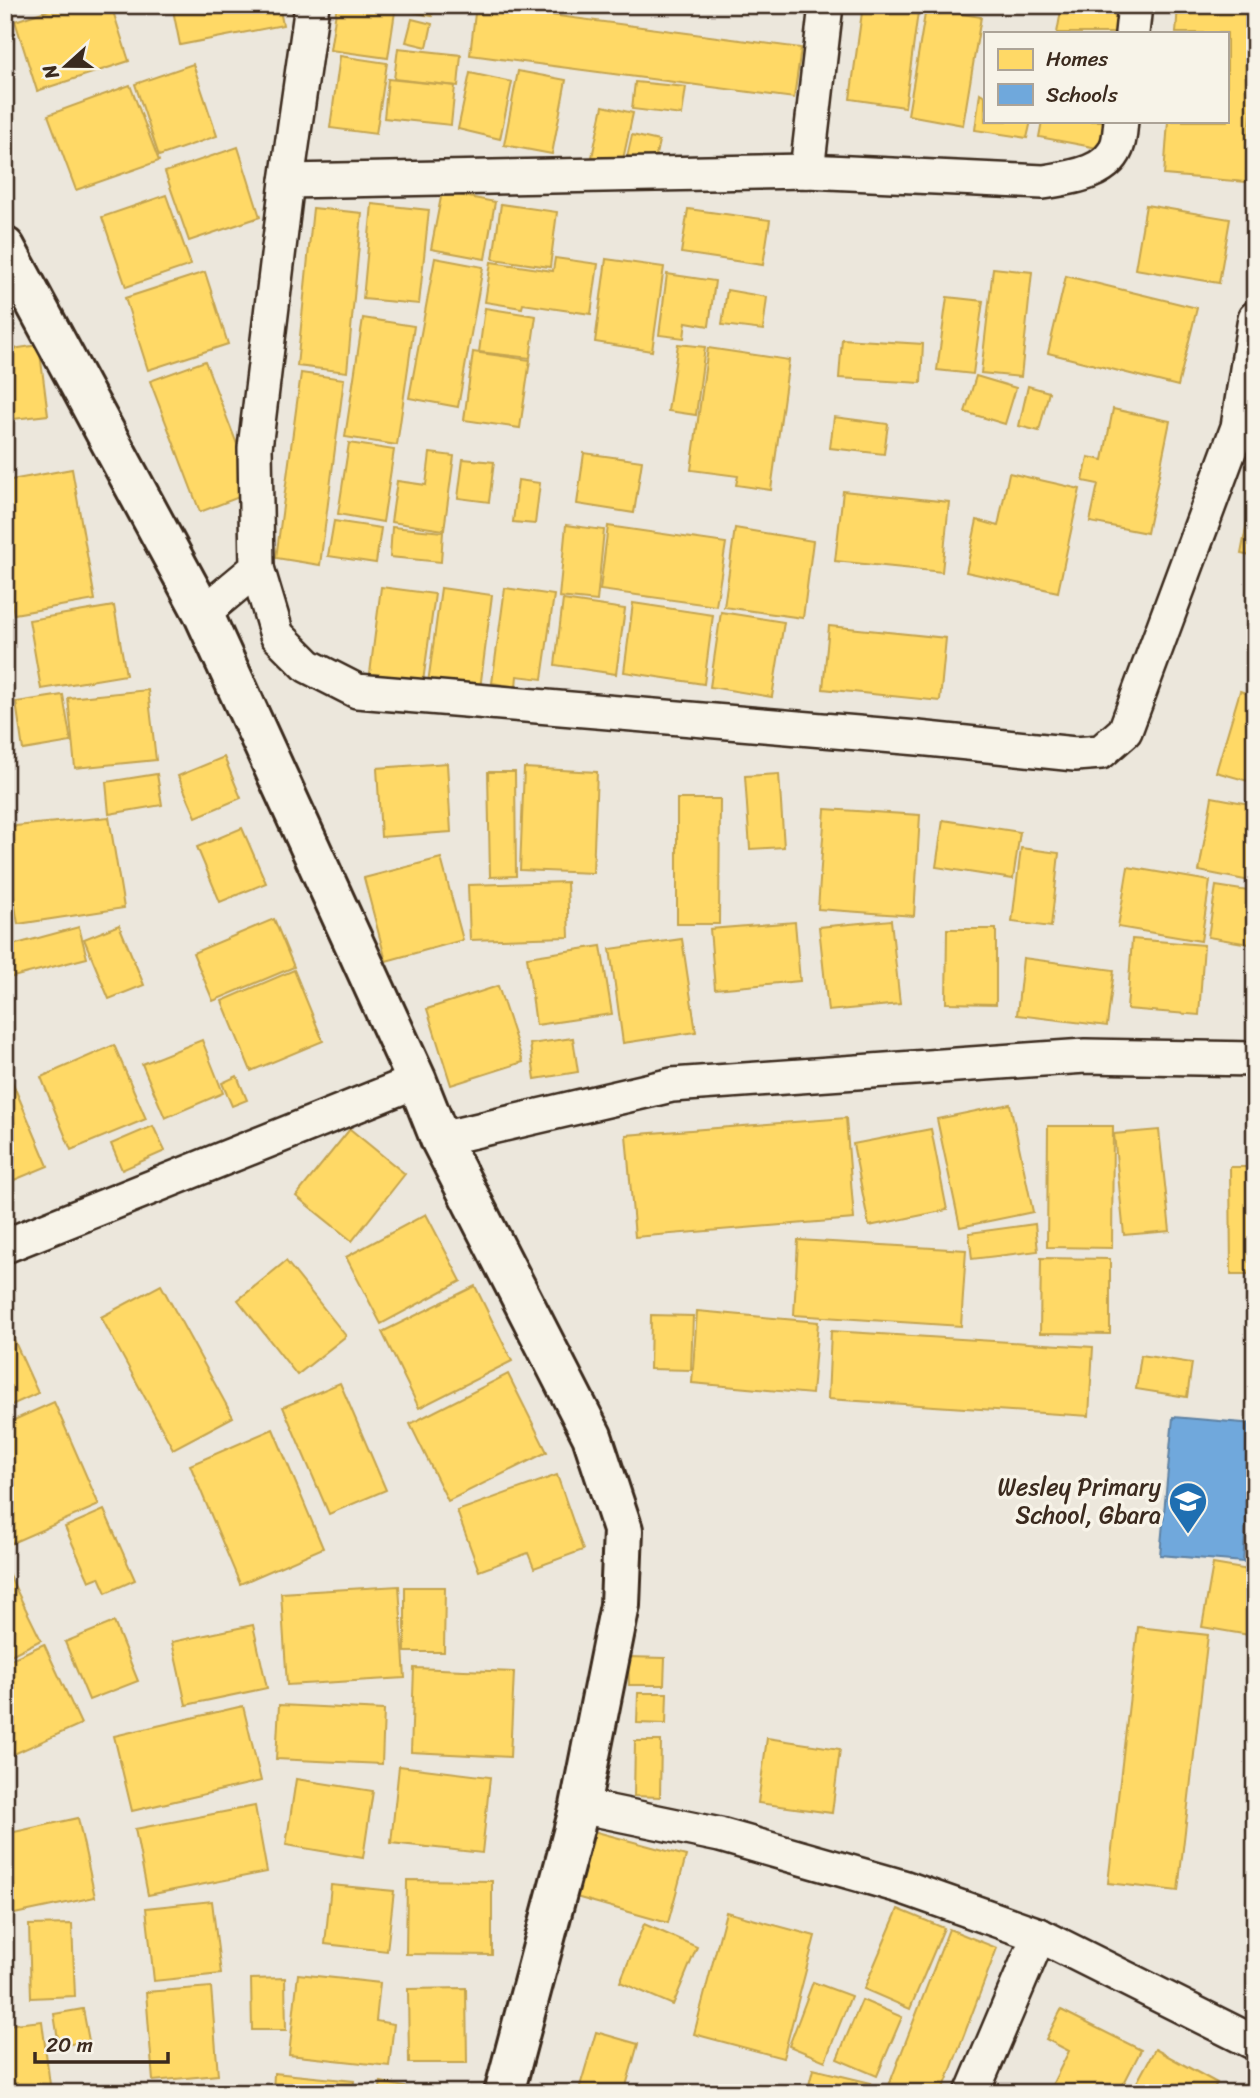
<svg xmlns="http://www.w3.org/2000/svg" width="1260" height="2098" font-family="Sriracha,sans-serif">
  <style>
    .homes { fill: #ffd966; stroke: #c4a450; stroke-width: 2 }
    .schools { fill: #6fa8dc; stroke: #5f82a3; stroke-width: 2 }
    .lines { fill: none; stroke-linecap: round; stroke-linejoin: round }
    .minor-casing { stroke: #3b2a1e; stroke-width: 38 }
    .tertiary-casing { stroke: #3b2a1e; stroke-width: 44 }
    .minor { stroke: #f7f3e8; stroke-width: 33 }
    .tertiary { stroke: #f7f3e8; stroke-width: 38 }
    .labels { text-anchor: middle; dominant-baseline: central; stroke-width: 7; stroke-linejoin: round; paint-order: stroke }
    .poi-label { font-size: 24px; fill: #3b2a1e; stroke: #f7f3e8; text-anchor: end }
  </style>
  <rect width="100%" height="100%" fill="#ece7dc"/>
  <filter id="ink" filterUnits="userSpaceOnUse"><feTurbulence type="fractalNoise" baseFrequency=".0143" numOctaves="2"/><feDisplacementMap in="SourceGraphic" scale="14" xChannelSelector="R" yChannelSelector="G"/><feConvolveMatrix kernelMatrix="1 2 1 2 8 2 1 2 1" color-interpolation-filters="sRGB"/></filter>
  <g filter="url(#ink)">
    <g class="homes">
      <polygon points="64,5 111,5 129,61 37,91 15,21"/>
      <polygon points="172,5 279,5 283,25 180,45"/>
      <polygon points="337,5 396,5 388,58 330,50"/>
      <polygon points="409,5 434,5 432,16 408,11"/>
      <polygon points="476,5 801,48 794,98 470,55"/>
      <polygon points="863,5 919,5 905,107 850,99"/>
      <polygon points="1062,5 1128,5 1124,33 1057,33"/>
      <polygon points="1178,5 1255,12 1255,54 1246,182 1164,175 1168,121 1227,121 1227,33 1176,33"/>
      <polygon points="926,8 981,17 963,125 908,115"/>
      <polygon points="412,19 432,24 427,47 406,42"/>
      <polygon points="398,48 461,55 458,86 394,79"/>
      <polygon points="340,56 387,63 376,134 330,128"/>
      <polygon points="193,64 217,136 159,156 135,84"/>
      <polygon points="518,71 566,80 552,154 504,145"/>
      <polygon points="470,73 512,82 500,139 458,129"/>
      <polygon points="388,79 455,86 451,125 384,118"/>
      <polygon points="635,82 686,87 682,115 632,109"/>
      <polygon points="130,85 159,161 76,190 48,115"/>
      <polygon points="980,93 985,96 985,121 1031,121 1027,138 975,130"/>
      <polygon points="603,106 633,113 622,164 592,157"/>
      <polygon points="1042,121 1108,121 1103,149 1039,137"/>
      <polygon points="632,135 659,141 652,173 625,166"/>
      <polygon points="238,147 260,217 189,241 165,172"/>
      <polygon points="442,192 495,202 485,259 431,249"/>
      <polygon points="166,195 191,265 126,287 102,217"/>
      <polygon points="372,204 429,210 419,304 363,299"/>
      <polygon points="501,204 557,212 550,267 493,259"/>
      <polygon points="1146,205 1230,219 1219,283 1135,269"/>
      <polygon points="313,208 362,213 347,372 297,366"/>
      <polygon points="688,209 770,220 763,265 681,253"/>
      <polygon points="435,258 483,267 458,407 409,398"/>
      <polygon points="555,258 598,264 591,314 523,304 522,308 485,302 491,262 553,271"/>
      <polygon points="606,259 664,267 652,351 595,342"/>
      <polygon points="993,268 1032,272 1021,377 981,373"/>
      <polygon points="205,272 228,344 148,370 125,298"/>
      <polygon points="667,274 715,281 709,326 686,322 684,338 659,335"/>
      <polygon points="1066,276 1197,308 1178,386 1048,353"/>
      <polygon points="727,290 767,297 763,330 722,325"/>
      <polygon points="947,297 983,301 973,374 937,370"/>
      <polygon points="485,308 536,316 530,358 479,352"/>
      <polygon points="363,318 414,326 397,445 345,437"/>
      <polygon points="842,339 923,344 921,383 839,378"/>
      <polygon points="678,344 705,347 696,415 668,411"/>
      <polygon points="39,345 48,415 5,420 5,350"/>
      <polygon points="708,348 789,360 771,490 736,485 738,476 691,470"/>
      <polygon points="473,352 530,360 520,428 464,420"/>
      <polygon points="205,361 255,491 200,512 150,381"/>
      <polygon points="301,373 344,379 320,565 276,558"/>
      <polygon points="976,376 1016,388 1005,424 965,412"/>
      <polygon points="1028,386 1049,392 1039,431 1019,426"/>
      <polygon points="1113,409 1170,421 1147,533 1090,522 1098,484 1083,481 1088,457 1103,460"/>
      <polygon points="834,417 888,424 884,454 830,448"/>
      <polygon points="349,443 394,450 383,522 338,514"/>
      <polygon points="430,453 454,456 444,530 391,522 397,481 426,485"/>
      <polygon points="584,453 642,461 634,513 577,504"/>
      <polygon points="463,459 494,462 489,502 458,498"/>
      <polygon points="72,469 95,600 14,614 5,567 5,481"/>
      <polygon points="1009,473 1080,489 1058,592 966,572 977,520 998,526"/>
      <polygon points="518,480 540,483 535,524 513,522"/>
      <polygon points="1255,481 1255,557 1241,554"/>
      <polygon points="843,491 949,502 942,572 835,561"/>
      <polygon points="334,521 381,528 376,563 328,556"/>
      <polygon points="566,525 604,530 597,601 559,597"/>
      <polygon points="608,526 726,543 716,606 600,590"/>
      <polygon points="392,527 443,532 441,562 390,557"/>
      <polygon points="735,528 813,541 803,618 724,607"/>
      <polygon points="381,587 435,594 422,689 369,681"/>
      <polygon points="441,588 492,595 480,689 428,683"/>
      <polygon points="505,588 554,595 542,679 517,676 516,687 492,683"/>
      <polygon points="563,600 625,609 616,674 555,665"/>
      <polygon points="633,603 713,615 704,684 624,672"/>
      <polygon points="114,606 126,675 41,689 29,620"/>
      <polygon points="721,612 784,622 772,697 710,687"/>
      <polygon points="829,626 946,638 940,701 823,689"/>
      <polygon points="148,690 156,760 75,768 68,698"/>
      <polygon points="1240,691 1255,696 1255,783 1216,772"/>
      <polygon points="63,695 71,742 23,750 16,702"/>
      <polygon points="224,757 241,798 196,817 178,776"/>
      <polygon points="447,763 451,832 381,837 377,768"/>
      <polygon points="524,768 597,772 593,873 520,870"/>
      <polygon points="488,772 515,772 516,876 490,877"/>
      <polygon points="157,774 162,805 109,814 106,782"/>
      <polygon points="779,774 784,847 750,849 745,776"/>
      <polygon points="1212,797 1255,805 1255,882 1199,871"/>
      <polygon points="677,799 720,799 719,924 677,924"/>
      <polygon points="825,809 920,815 914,916 818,909"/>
      <polygon points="109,817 124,908 18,924 5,845 5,827"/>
      <polygon points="943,820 1020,832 1013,879 936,867"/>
      <polygon points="242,828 266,883 220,902 197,847"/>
      <polygon points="1021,848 1059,853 1051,927 1012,922"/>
      <polygon points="441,858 463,940 386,961 364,878"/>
      <polygon points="1128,867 1210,881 1201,941 1118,927"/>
      <polygon points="567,882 569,937 470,940 468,885"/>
      <polygon points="1216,886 1255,892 1255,945 1208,937"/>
      <polygon points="274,919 294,967 213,1001 193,953"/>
      <polygon points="891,920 900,1004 828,1011 819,927"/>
      <polygon points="795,922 800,981 715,989 710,929"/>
      <polygon points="119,925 144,985 109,999 84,939"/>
      <polygon points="79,927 87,958 5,979 5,947"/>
      <polygon points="947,929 996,929 996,1004 946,1003"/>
      <polygon points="682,939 696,1032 623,1043 610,949"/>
      <polygon points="1132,939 1204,945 1199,1015 1127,1009"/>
      <polygon points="601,946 612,1014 536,1025 527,957"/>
      <polygon points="1023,958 1114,970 1107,1026 1017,1015"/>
      <polygon points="294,970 323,1041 251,1071 222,1001"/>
      <polygon points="498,986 523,1062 451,1085 427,1009"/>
      <polygon points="573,1038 578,1072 535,1079 530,1044"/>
      <polygon points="202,1040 223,1093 165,1118 142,1064"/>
      <polygon points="114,1045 146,1119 71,1150 41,1077"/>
      <polygon points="5,1065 48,1166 7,1183 5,1180"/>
      <polygon points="237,1076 247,1100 232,1106 222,1083"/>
      <polygon points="1010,1104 1033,1212 960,1227 937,1119"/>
      <polygon points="846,1118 854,1219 635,1237 626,1135"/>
      <polygon points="153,1126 165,1151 122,1170 111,1144"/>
      <polygon points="1048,1126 1113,1126 1112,1248 1047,1247"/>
      <polygon points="350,1129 405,1174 352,1241 296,1196"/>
      <polygon points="931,1129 947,1210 869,1226 853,1144"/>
      <polygon points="1159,1130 1170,1231 1124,1235 1114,1134"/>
      <polygon points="1230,1167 1255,1167 1255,1274 1231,1274"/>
      <polygon points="426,1214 461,1281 381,1324 346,1257"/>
      <polygon points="1035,1224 1038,1251 972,1259 969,1233"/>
      <polygon points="798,1240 966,1250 961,1326 794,1315"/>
      <polygon points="1041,1258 1110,1259 1110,1334 1040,1333"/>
      <polygon points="286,1261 346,1336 297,1375 238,1300"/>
      <polygon points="161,1285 233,1417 173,1449 101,1317"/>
      <polygon points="475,1286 512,1361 419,1408 382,1332"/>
      <polygon points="697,1311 818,1322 812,1394 692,1383"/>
      <polygon points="651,1315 693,1316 691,1370 650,1369"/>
      <polygon points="5,1320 38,1393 5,1408"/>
      <polygon points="831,1331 1093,1347 1089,1416 828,1399"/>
      <polygon points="1141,1355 1192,1363 1187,1397 1136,1389"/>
      <polygon points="508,1374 547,1452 448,1501 410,1424"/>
      <polygon points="340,1383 386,1490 329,1514 283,1407"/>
      <polygon points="54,1402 99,1505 5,1546 5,1424"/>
      <polygon points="273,1429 323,1548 240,1584 190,1465"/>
      <polygon points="557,1475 583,1550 534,1568 528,1553 479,1571 457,1511"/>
      <polygon points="104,1510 135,1580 106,1593 99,1577 89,1581 65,1527"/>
      <polygon points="1213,1564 1255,1571 1255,1636 1202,1627"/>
      <polygon points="8,1573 41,1640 5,1658 5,1575"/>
      <polygon points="399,1586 405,1678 287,1685 281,1593"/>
      <polygon points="405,1587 445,1587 444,1652 405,1652"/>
      <polygon points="114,1622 138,1681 89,1700 65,1642"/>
      <polygon points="253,1625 267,1688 186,1705 172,1642"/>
      <polygon points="1138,1627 1208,1635 1178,1891 1108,1883"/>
      <polygon points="44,1644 81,1724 14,1754 5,1735 5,1662"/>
      <polygon points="628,1657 665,1658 664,1685 629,1685"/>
      <polygon points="414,1668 514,1672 510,1757 411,1752"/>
      <polygon points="638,1693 667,1693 666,1724 637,1723"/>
      <polygon points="279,1705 384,1710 382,1764 276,1759"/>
      <polygon points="243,1706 261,1781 132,1811 114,1736"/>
      <polygon points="767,1738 840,1749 832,1813 758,1803"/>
      <polygon points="635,1741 661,1741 660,1797 634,1796"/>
      <polygon points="399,1766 490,1777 482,1853 391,1843"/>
      <polygon points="296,1779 373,1791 363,1858 286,1845"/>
      <polygon points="255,1806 267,1872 148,1895 135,1829"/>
      <polygon points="78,1818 95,1897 5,1916 5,1834"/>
      <polygon points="593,1831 686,1856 668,1923 576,1897"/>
      <polygon points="407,1880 492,1881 492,1955 406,1954"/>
      <polygon points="331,1885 394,1891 387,1951 325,1944"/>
      <polygon points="212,1901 221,1974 154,1981 146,1908"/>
      <polygon points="898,1909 944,1928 910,2009 864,1989"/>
      <polygon points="726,1912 815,1936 783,2058 694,2034"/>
      <polygon points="72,1924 75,1996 31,1998 29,1925"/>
      <polygon points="644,1924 697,1947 673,2005 620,1982"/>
      <polygon points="949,1929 997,1948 942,2093 886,2093"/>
      <polygon points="5,1947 14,1996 5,1998"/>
      <polygon points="298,1974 380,1983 376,2021 394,2024 389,2066 289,2055"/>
      <polygon points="285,1978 286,2030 252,2030 251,1979"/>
      <polygon points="813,1982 851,1996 825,2061 789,2046"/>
      <polygon points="211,1987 218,2075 153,2081 146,1992"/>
      <polygon points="466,1988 467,2063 409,2063 408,1989"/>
      <polygon points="862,2000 902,2017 877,2076 837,2059"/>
      <polygon points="83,2009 89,2041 59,2046 54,2014"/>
      <polygon points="1061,2010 1141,2050 1119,2093 1062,2093 1051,2087 1069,2051 1046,2039"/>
      <polygon points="42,2021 51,2093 5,2093 5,2025"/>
      <polygon points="596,2032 638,2044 624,2093 578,2093"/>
      <polygon points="1155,2049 1217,2083 1211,2093 1131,2093"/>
      <polygon points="813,2069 871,2083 868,2093 807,2093"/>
      <polygon points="274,2073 354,2081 353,2093 273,2093"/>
      <polygon points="381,2082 433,2093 379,2093"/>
    </g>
    <polygon class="schools" points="1173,1417 1254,1424 1243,1562 1160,1555"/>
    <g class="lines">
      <g class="minor-casing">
        <g id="minor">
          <polyline points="1132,33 1135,5"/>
          <polyline points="807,171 826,5"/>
          <path d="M287 181 807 171 1043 182C1069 178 1110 174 1118 143 1120 136 1120 128 1121 121"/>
          <polyline points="257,568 277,635 308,666 357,691 918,738 1075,754 1101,752 1125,731 1238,427 1255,318"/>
          <polyline points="203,613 257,568 255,448 287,181 312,5"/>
          <polyline points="440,1139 672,1085 1085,1056 1255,1059"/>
          <polyline points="5,1246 417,1081"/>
          <polyline points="580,1806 720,1835 903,1887 1039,1935 1255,2043"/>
          <polyline points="972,2093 1039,1935"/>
        </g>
      </g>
      <g class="tertiary-casing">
        <polyline id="tertiary" points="5,247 203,613 417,1081 440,1139 592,1436 623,1530 620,1605 580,1806 504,2093"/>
      </g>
      <use href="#minor" class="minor"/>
      <use href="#tertiary" class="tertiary"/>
    </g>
  </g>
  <defs>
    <g id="school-pin" transform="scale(2.0125)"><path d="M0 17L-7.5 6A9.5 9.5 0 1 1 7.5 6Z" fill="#1f6fb2" stroke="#f7f3e8"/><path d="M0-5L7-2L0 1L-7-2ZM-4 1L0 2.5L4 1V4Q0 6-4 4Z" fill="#fff"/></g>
  </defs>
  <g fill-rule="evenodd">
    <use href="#school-pin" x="1188" y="1501"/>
  </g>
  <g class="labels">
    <g class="poi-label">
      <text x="1161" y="1487">Wesley Primary<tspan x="1161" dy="28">School, Gbara</tspan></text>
    </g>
  </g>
  <rect width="1260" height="2098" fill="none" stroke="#f7f3e8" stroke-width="28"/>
  <rect x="14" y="14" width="1232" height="2070" fill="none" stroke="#3b2a1e" stroke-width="2.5" filter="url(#ink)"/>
  <rect x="984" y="32" width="245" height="91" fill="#f7f3e8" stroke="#aca397" stroke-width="2"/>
  <rect x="998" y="49" width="35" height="21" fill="#ffd966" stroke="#aca397" stroke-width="2"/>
  <text x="1046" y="66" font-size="21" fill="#3b2a1e">Homes</text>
  <rect x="998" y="84" width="35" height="21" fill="#6fa8dc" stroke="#aca397" stroke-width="2"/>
  <text x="1046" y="102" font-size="21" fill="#3b2a1e">Schools</text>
  <g transform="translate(66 66) rotate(249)" stroke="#f7f3e8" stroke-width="5" paint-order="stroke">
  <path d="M0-5L12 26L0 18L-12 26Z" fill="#3b2a1e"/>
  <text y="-10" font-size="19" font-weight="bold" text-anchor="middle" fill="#3b2a1e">N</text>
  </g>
  <path d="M35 2052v10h133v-10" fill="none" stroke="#3b2a1e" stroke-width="3.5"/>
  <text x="46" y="2052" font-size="21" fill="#3b2a1e" stroke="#f7f3e8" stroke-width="5" paint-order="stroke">20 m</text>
</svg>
